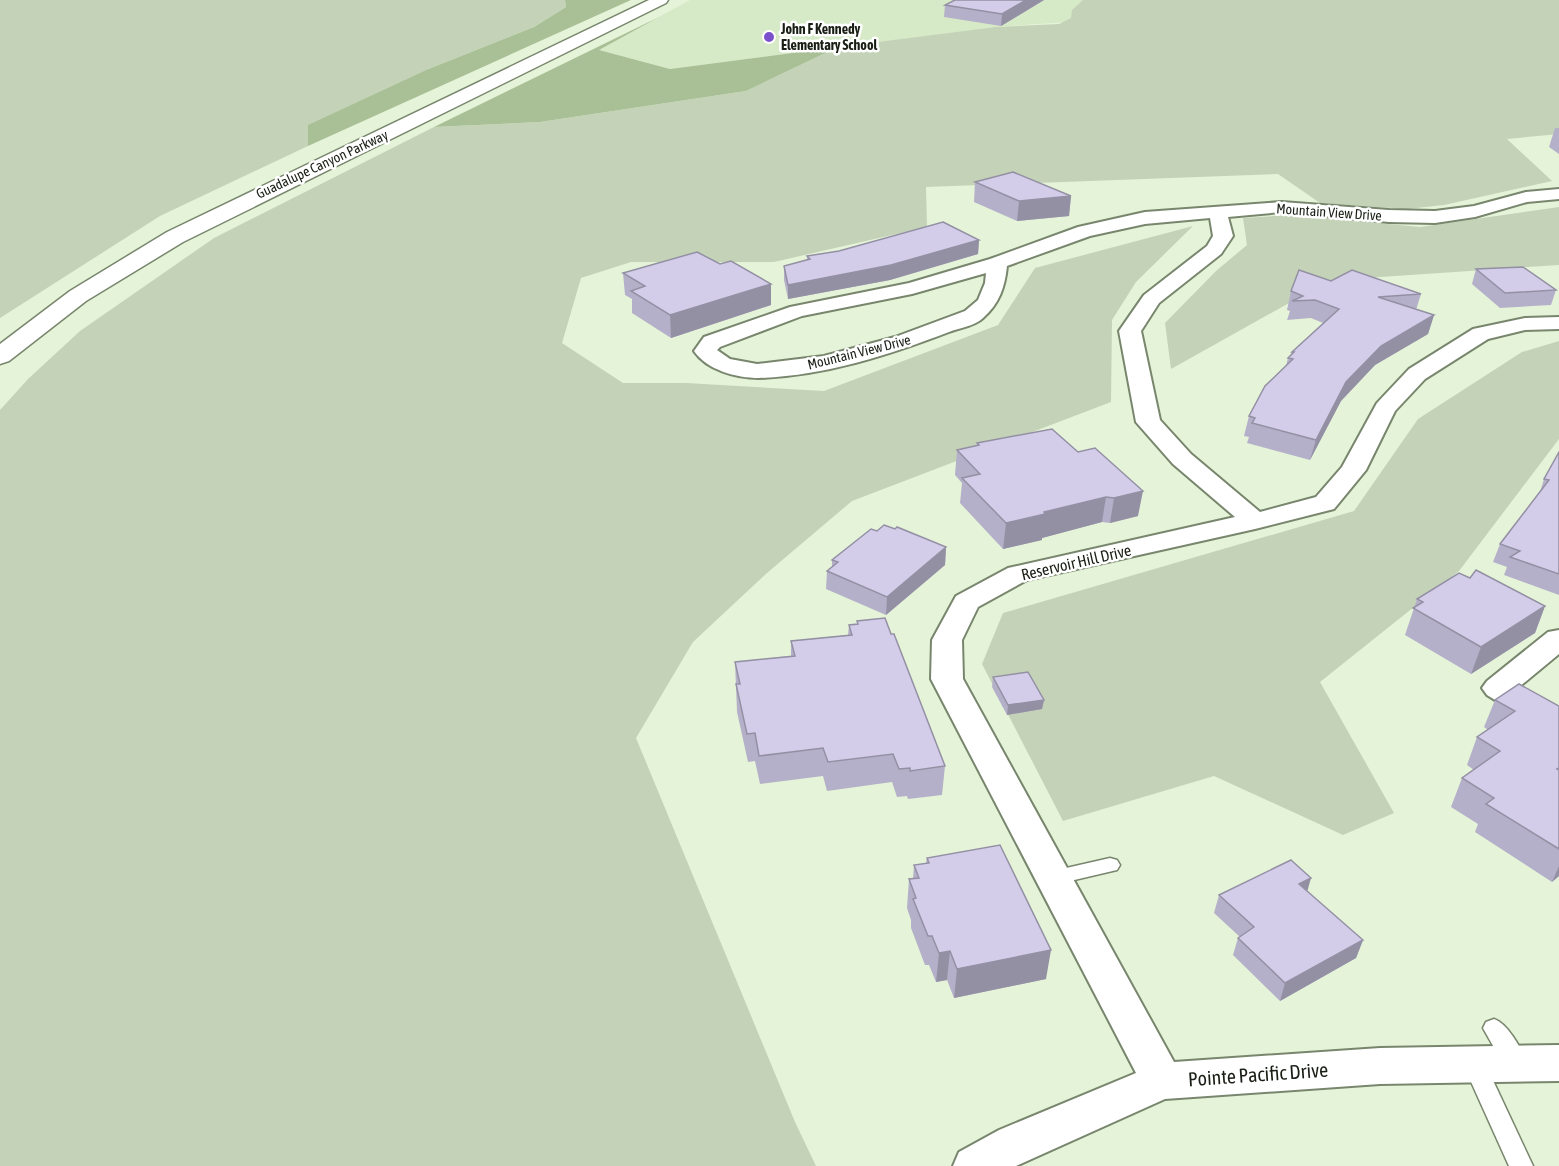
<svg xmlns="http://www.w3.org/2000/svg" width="1559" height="1166" font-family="'Asap Condensed',sans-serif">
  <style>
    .built { fill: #d7eac7 }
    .green { fill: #c4d3b8 }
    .forest { fill: #a9c097 }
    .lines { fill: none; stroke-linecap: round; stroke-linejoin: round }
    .service-casing { stroke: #78866d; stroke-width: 3 }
    .minor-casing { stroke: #78866d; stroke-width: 4 }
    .primary-casing { stroke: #78866d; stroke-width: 3 }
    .service { fill: #fff; fill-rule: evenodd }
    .minor { fill: #fff; fill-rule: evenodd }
    .primary { fill: #fff; fill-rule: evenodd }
    .wall { fill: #b5b0c9 }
    .shaded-wall { fill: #9490a4 }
    .building { fill: #d3cdea; stroke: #9490a4; stroke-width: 1.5 }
    .poi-dot { fill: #7a51ca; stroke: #fff; stroke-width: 2 }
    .labels { text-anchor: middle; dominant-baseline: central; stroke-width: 5; stroke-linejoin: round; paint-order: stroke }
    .far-poi-label { font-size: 14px; font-weight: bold; fill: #1a1f15; stroke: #fff; text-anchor: start }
    .far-street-label { font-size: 14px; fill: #1a1f15; stroke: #fff }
    .street-label { font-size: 16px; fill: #1a1f15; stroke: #fff }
    .near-street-label { font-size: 20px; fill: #1a1f15; stroke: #fff }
  </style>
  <rect width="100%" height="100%" fill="#e5f4d8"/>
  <polygon class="built" points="690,0 1112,0 1082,21 995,27 670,69 598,50"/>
  <g class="green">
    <polygon points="0,0 565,0 566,7 534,27 426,70 309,125 308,146 160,216 0,318"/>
    <polygon points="1083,0 1559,0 1559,134 1507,139 1552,181 1444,205 1407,209 1320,203 1278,174 926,187 927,227 774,262 631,262 581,278 562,343 623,383 686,383 824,391 998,325 1035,268 1193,226 1136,282 1112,320 1111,402 852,501 767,573 693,642 636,738 795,1122 816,1166 0,1166 0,410 28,379 80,331 214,238 434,127 540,122 746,91 838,47 995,27 1059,24 1071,18 1072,10"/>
    <polygon points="1559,207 1559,265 1380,277 1323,284 1171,369 1165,323 1216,271 1247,245 1243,218 1291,215 1420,227"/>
    <polygon points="1559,341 1559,439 1459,571 1320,682 1394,813 1343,835 1214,776 1063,821 982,664 1003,613 1354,511 1418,419 1522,352"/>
  </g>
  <g class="forest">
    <polygon points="565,0 631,0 308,146 308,125 426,70 534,27 566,7"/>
    <polygon points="659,17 599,50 670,69 838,47 746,91 540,122 434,127"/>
  </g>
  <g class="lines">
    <g class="service-casing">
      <g id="service">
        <polygon points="1110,858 1117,860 1120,865 1117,870 1053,885 1046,883 1043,878 1046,873 1053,871"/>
        <path d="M1494 1019C1508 1024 1520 1047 1527 1061L1524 1068C1519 1069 1515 1071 1510 1068 1502 1063 1488 1037 1483 1028L1486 1022Z"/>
        <polygon points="1474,1055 1482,1057 1533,1166 1509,1166 1463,1064 1466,1057"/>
      </g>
    </g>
    <g class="minor-casing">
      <g id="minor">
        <path d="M1559 189V199L1527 202 1475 217 1435 223 1389 222 1282 212 1228 217 1233 236 1221 254 1159 303 1141 331 1160 420 1191 454 1260 512 1316 497 1342 467 1377 403 1409 369 1473 329 1525 318 1559 317V329L1525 330 1488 339 1425 379 1395 411 1366 470 1334 509 1255 529 1027 580 978 607 962 640 963 679 1174 1062 1380 1048 1559 1045V1081L1380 1084 1165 1099 1016 1166H953L959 1152 999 1130 1136 1073 931 679 932 640 956 596 1008 568 1235 517 1173 464 1136 422 1119 331 1144 295 1207 246 1213 236 1210 218 1145 224 1090 236 1007 266C1005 287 999 304 983 318 975 326 959 328 949 332 889 355 824 376 759 378 736 378 707 370 694 351L704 337 790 307 909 283 990 259 1078 227 1145 212 1282 202 1389 210 1435 211 1474 206 1526 192ZM986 273 985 283 978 300 965 311 895 337 824 356 757 364 730 359 717 350 720 347 802 316 912 294Z"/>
        <polygon points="1559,630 1559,654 1519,687 1559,711 1559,736 1548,733 1487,695 1482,688 1487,681 1548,632"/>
      </g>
    </g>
    <g class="primary-casing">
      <polygon id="primary" points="649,0 668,0 666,3 183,242 86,301 9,361 0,364 0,344 70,291 167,232"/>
    </g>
    <use href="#service" class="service"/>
    <use href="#minor" class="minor"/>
    <use href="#primary" class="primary"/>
  </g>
  <g class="wall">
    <polygon points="955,0 1044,0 1001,26 944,17 945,5"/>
    <polygon points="1555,128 1559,128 1559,154 1549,147"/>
    <polygon points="975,182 1071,196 1069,216 1017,221 974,202"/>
    <polygon points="979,240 978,254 890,280 788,299 784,280 784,266 807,260 807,256"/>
    <polygon points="720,264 771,284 771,305 671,338 632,313 632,299 625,295 623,273"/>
    <polygon points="1476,269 1556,290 1551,305 1500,308 1472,284"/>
    <polygon points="1331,281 1421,294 1416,310 1434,315 1428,334 1375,365 1341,401 1310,460 1247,443 1249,437 1244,436 1249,416 1286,366 1288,358 1291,355 1292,352 1323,323 1311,318 1287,320 1290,311 1287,310 1291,291"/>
    <polygon points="1052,429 1138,516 1110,523 1102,522 1042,538 1042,540 1003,549 960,503 962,483 955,475 957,450 977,446 977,443"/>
    <polygon points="1559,452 1559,595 1504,575 1507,567 1493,562 1500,544 1540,492 1544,479"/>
    <polygon points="877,531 946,547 945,565 886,615 826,589 827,571 832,567 832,560"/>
    <polygon points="1470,578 1545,606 1535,633 1471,674 1405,635 1417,599"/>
    <polygon points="857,621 945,766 942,795 908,799 907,796 897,797 892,782 827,791 823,776 760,784 755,761 748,762 737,712 735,662 791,656 791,641 848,635 849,625 857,624"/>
    <polygon points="993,677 1044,700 1042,709 1007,715 992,687"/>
    <polygon points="1495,700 1559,706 1559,876 1552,882 1475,832 1478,824 1451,807 1462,778 1474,770 1467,765 1477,737 1488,730 1484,727"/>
    <polygon points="927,858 1046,979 954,998 947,980 936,982 929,965 925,965 911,928 911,920 907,908 909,879 913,879 914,865 926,863"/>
    <polygon points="1307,892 1363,940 1356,958 1280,1001 1233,955 1238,938 1240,937 1214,913 1219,895"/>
  </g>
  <g class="shaded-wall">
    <polygon points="1026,0 1044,0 1001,26 1002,14"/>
    <polygon points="1071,196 1069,216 1017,221 1019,201"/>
    <polygon points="979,240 978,254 890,280 788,299 788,285"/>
    <polygon points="771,284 771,305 671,338 670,315"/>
    <polygon points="1434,315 1428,334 1375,365 1341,401 1310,460 1316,440 1346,382 1381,346"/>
    <polygon points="1143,491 1138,516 1110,523 1114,498"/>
    <polygon points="1106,497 1102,522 1042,538 1042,540 1003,549 1006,523 1044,512"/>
    <polygon points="946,547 945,565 886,615 887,597"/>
    <polygon points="1545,606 1535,633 1471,674 1481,647"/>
    <polygon points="1044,700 1042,709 1007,715 1008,705"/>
    <polygon points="1559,866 1559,876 1552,882"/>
    <polygon points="1311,878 1306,896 1299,884"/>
    <polygon points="1363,940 1356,958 1280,1001 1285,983"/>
    <polygon points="1051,950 1046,979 954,998 957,969"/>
    <polygon points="950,951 947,980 936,982 939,953"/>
  </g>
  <g class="building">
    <polygon points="955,0 1026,0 1002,14 945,5"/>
    <polygon points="1013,172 1071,196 1019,201 975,182"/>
    <polygon points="943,222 979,240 891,265 788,285 784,266 810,259 807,256 839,251"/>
    <polygon points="697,252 720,264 731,261 771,284 670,315 631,291 645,286 623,273"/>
    <polygon points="1523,267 1556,290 1505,293 1476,269"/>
    <polygon points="1299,270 1331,281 1352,270 1421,294 1378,297 1434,315 1381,346 1346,382 1316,440 1252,423 1255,418 1249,416 1265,386 1293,359 1288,358 1294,352 1292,352 1339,309 1315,300 1292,301 1303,296 1291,291"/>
    <polygon points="1052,429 1078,452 1095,448 1143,491 1114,498 1106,497 1044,512 1045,514 1006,523 962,478 980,474 957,450 979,445 977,443"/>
    <polygon points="1559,452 1559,574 1510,557 1520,551 1500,544 1549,480 1544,479"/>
    <polygon points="884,525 895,529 897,527 946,547 887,597 827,571 838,562 832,560 871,529 877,531"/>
    <polygon points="1476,570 1545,606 1481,647 1413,608 1423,602 1417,599 1459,573 1470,578"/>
    <polygon points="885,618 891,634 894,634 945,766 910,771 910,768 899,769 893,754 828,762 823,748 759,756 755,733 747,734 736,684 740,684 735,662 795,656 791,641 852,635 849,625 858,624 857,621"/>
    <polygon points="1028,672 1044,700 1008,705 993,677"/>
    <polygon points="1519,684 1559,706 1559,768 1557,769 1559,770 1559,849 1486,804 1494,798 1462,778 1500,751 1477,737 1515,711 1495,700"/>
    <polygon points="1000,845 1051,950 957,969 950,951 939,953 932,936 928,936 913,899 916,898 909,879 919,878 914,865 929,863 927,858"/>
    <polygon points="1291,860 1311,878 1299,884 1363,940 1285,983 1238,938 1254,927 1219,895"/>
  </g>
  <circle class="poi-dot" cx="769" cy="37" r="6"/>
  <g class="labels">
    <g class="far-poi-label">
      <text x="781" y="29">John F Kennedy<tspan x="781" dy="16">Elementary School</tspan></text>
    </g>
    <g class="far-street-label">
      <text transform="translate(322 164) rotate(-25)">Guadalupe Canyon Parkway</text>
      <text transform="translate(1329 212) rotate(4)">Mountain View Drive</text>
      <text transform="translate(859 352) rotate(-14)">Mountain View Drive</text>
    </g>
    <g class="street-label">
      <text transform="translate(1076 562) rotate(-13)">Reservoir Hill Drive</text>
    </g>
    <g class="near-street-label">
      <text transform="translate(1258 1074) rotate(-4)">Pointe Pacific Drive</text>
    </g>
  </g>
</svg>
